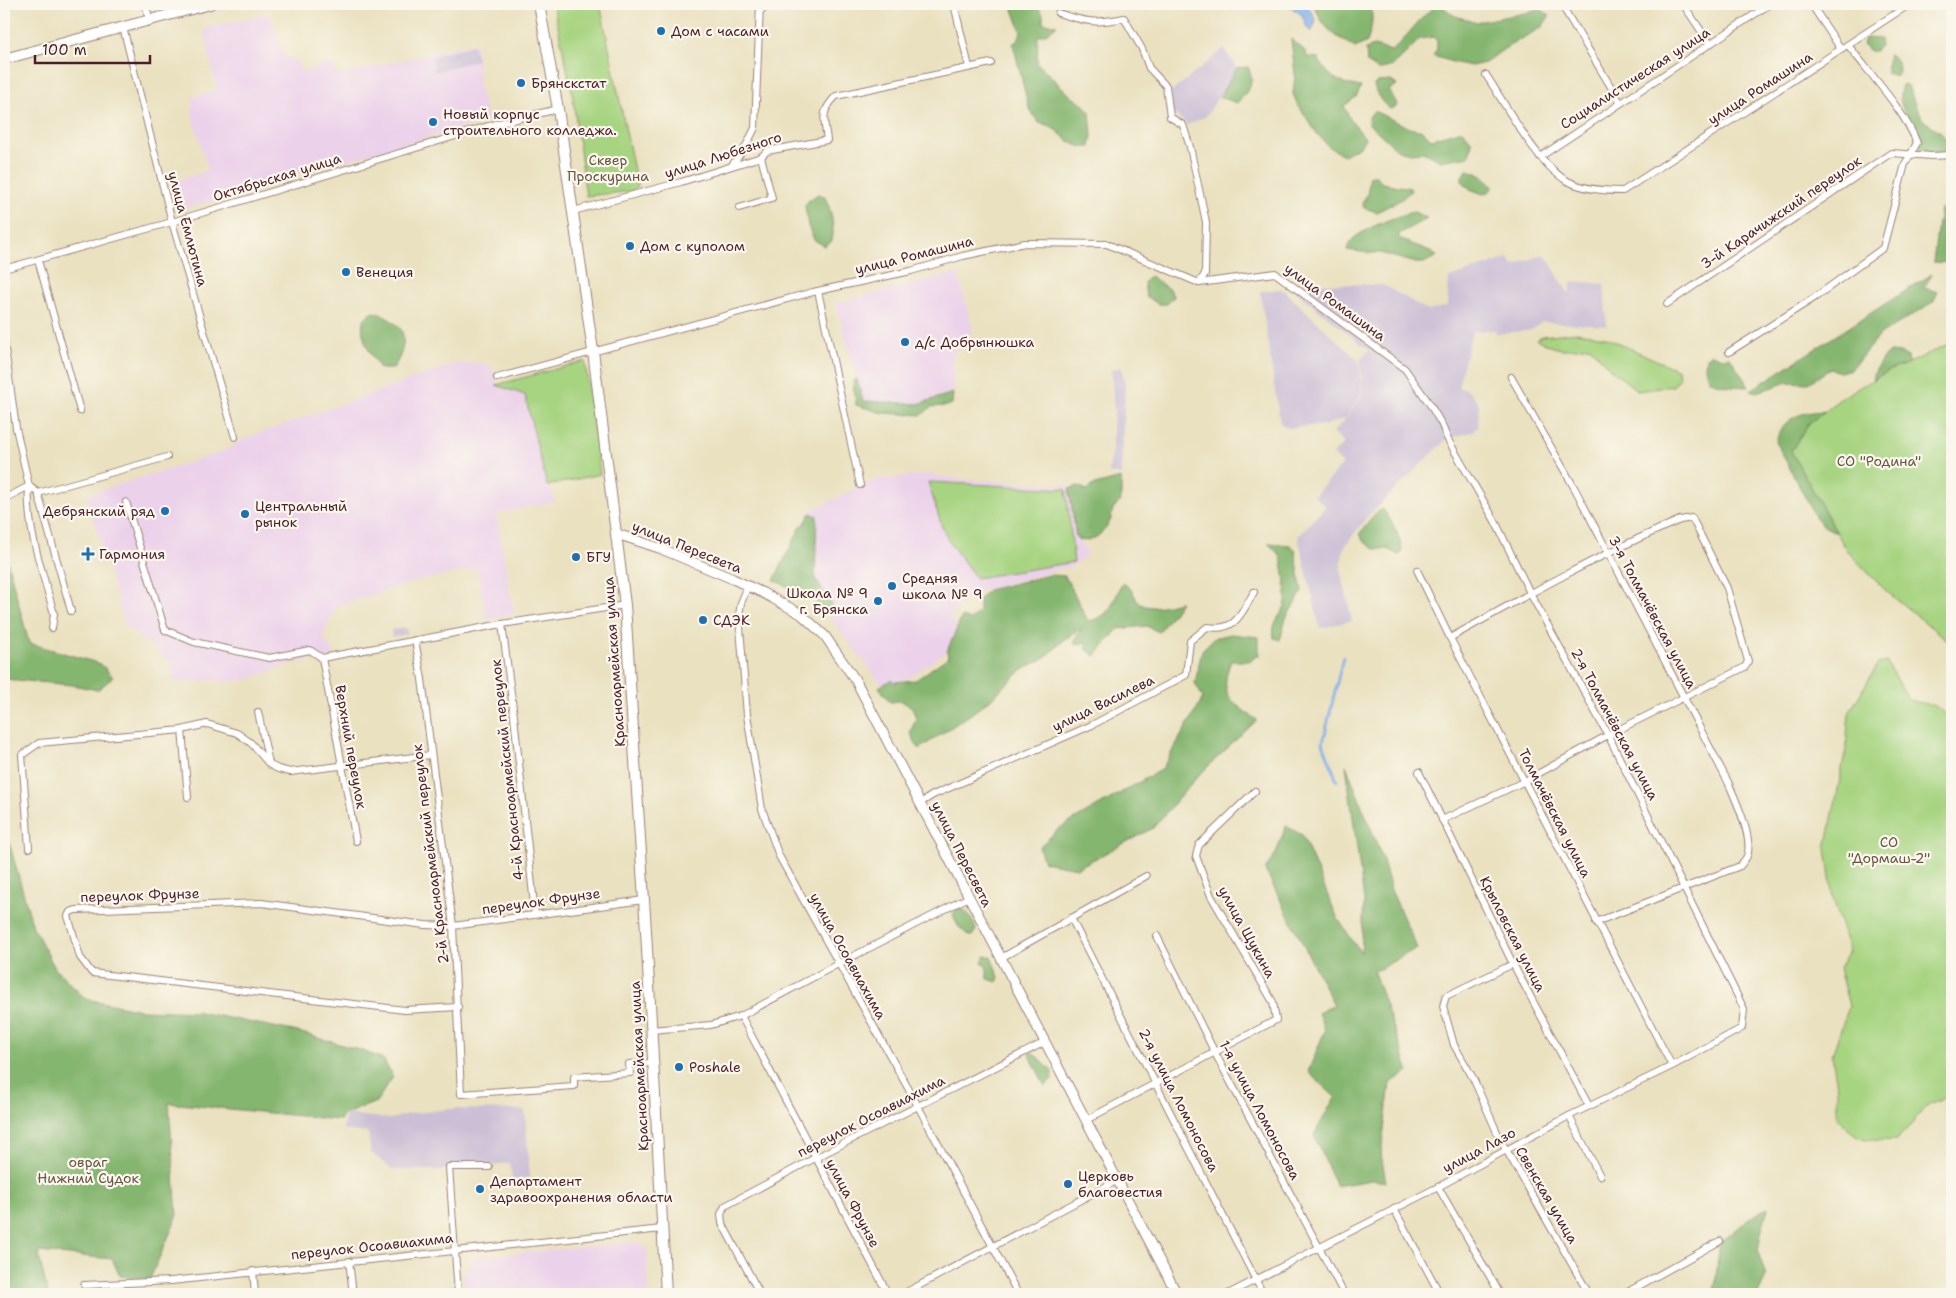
<svg xmlns="http://www.w3.org/2000/svg" width="1956" height="1298" font-family="'Shantell Sans',sans-serif">
  <style>
    .built { fill: #ecd1ea }
    .industrial { fill: #cbbfd5 }
    .green { fill: #a7d481; stroke: #787a56 }
    .forest { fill: #85b66f; stroke: #686a4d }
    .water { fill: #7fb0eb; stroke: #64688b }
    .lines { fill: none; stroke-linecap: round; stroke-linejoin: round }
    .stream { stroke: #7fb0eb; stroke-width: 2.5 }
    .minor-casing { stroke: #9a8076; stroke-width: 8 }
    .secondary-casing { stroke: #9a8076; stroke-width: 11 }
    .primary-casing { stroke: #9a8076; stroke-width: 12 }
    .minor { stroke: #fff; stroke-width: 6 }
    .secondary { stroke: #fff; stroke-width: 9 }
    .primary { stroke: #fff; stroke-width: 10 }
    .poi-dot { fill: #1f6fb2; stroke: #fbf7ec; stroke-width: 2 }
    .labels { text-anchor: middle; dominant-baseline: central; stroke-width: 4.5; stroke-linejoin: round; paint-order: stroke }
    .poi-label { font-size: 14px; fill: #4a1f2b; stroke: #fbf7ec; text-anchor: start }
    .street-label { font-size: 14px; fill: #4a1f2b; stroke: #fbf7ec }
    .park-label { font-size: 14px; fill: #665545; stroke: #fbf7ec }
  </style>
  <rect width="100%" height="100%" fill="#fbf7ec"/>
  <filter id="ink" filterUnits="userSpaceOnUse"><feTurbulence type="fractalNoise" baseFrequency=".02" numOctaves="2"/><feDisplacementMap in="SourceGraphic" scale="10" xChannelSelector="R" yChannelSelector="G"/><feConvolveMatrix kernelMatrix="1 2 1 2 8 2 1 2 1" color-interpolation-filters="sRGB"/></filter>
  <filter id="wash" filterUnits="userSpaceOnUse"><feTurbulence type="fractalNoise" baseFrequency=".0096" numOctaves="4" result="noise"/><feDisplacementMap in="SourceGraphic" scale="20" xChannelSelector="R" yChannelSelector="G"/><feGaussianBlur stdDeviation="1.12" result="paint"/><feColorMatrix in="noise" values="0 0 0 0 0 0 0 0 0 0 0 0 0 0 0 0 0 1.4 0 .05"/><feComposite in="paint" operator="in"/></filter>
  <g filter="url(#wash)">
    <rect width="100%" height="100%" fill="#eae1c0"/>
    <g class="built">
      <polygon points="269,14 285,58 294,59 303,72 328,63 338,75 475,43 478,60 478,84 488,120 314,170 250,184 233,195 183,209 176,181 208,171 193,118 192,98 217,90 204,29"/>
      <polygon points="958,273 973,330 953,354 953,393 918,404 863,401 836,303"/>
      <polygon points="488,363 493,370 497,385 525,395 547,486 550,486 555,501 496,514 514,614 487,620 477,568 412,582 336,606 322,638 333,651 333,657 293,663 249,679 233,682 213,680 175,682 169,660 125,626 86,495 222,452 246,438 455,364"/>
      <polygon points="928,474 960,479 1068,485 1076,537 1089,554 1072,566 972,593 949,616 958,628 947,651 894,688 886,690 826,612 811,598 774,580 801,526 804,525 811,511 874,480"/>
      <polygon points="637,1242 647,1248 649,1294 464,1294 463,1277 475,1257"/>
    </g>
    <g class="industrial">
      <polygon points="473,45 477,60 435,72 431,57"/>
      <polygon points="1224,49 1237,68 1206,116 1188,125 1173,113 1170,93"/>
      <polygon points="1545,254 1569,294 1572,281 1604,284 1607,326 1542,322 1531,330 1497,334 1495,330 1472,331 1458,387 1468,390 1479,404 1478,427 1472,432 1447,439 1367,517 1343,549 1341,570 1352,621 1320,628 1298,536 1326,506 1314,496 1343,464 1333,454 1344,443 1333,432 1345,420 1363,394 1360,360 1369,350 1291,288 1296,283 1383,285 1429,311 1447,306 1449,278 1509,258 1513,266"/>
      <polygon points="1282,289 1359,361 1362,393 1346,418 1326,425 1288,428 1280,423 1260,291"/>
      <polygon points="1121,367 1125,385 1121,475 1109,473 1109,469 1112,455 1114,409 1111,370"/>
      <polygon points="406,628 407,634 392,637 391,630"/>
      <polygon points="449,1109 525,1110 530,1178 512,1180 510,1163 445,1170 393,1170 371,1153 368,1133 343,1130 346,1114 391,1119 408,1114"/>
    </g>
    <g class="green">
      <polygon points="553,4 600,4 637,185 633,191 586,196 572,91"/>
      <path d="M1577 332 1605 337 1678 370 1679 379 1673 386 1638 391 1609 368 1590 346C1564 350 1560 352 1536 339L1542 336Z"/>
      <polygon points="1952,342 1952,644 1886,591 1847,551 1791,451 1809,423 1841,398 1888,371 1916,360"/>
      <polygon points="585,361 600,474 547,486 525,395 496,385"/>
      <polygon points="928,482 1066,489 1074,562 976,578 948,540 942,527"/>
      <path d="M1887 662 1909 700 1935 706 1952 719V1094L1926 1106 1911 1125 1896 1140C1866 1141 1858 1142 1837 1117V1086L1832 1055 1849 1006 1839 968 1849 951 1833 898 1826 849 1846 749 1849 713 1878 664Z"/>
    </g>
    <g class="forest">
      <path d="M1011 4 1037 7 1043 14V23L1057 25 1048 33 1038 36 1037 63 1072 97 1083 104 1090 112 1092 135 1090 147C1065 149 1062 126 1039 123L1029 108 1013 44 1019 39 1021 31Z"/>
      <path d="M1312 4H1369C1375 17 1371 30 1367 42L1355 48C1345 41 1332 35 1325 25 1319 19 1318 10 1312 4Z"/>
      <path d="M1439 4 1455 16 1477 22 1541 10 1550 15 1542 27 1504 49 1485 63 1471 66 1456 63 1433 56 1437 49V41L1433 37 1420 39 1393 66 1378 70 1367 63 1366 49 1374 46 1392 51C1409 36 1419 16 1439 4Z"/>
      <polygon points="1865,38 1881,39 1880,46 1875,51 1870,51 1863,44"/>
      <path d="M1291 39 1305 51 1307 57 1318 58C1329 78 1338 83 1361 87L1356 97 1344 106 1350 119 1365 138 1360 146 1344 155 1330 148 1318 135 1298 105 1293 94 1295 74Z"/>
      <path d="M1889 55C1897 58 1902 68 1897 76L1886 73V65Z"/>
      <path d="M1248 67C1256 85 1248 90 1237 103L1220 97 1222 92 1237 68Z"/>
      <path d="M1391 81 1397 85 1389 90 1397 104 1396 107 1390 109C1381 102 1377 96 1374 85L1378 82Z"/>
      <path d="M1903 84 1908 86 1916 107 1924 121 1941 132 1951 149 1948 152 1929 153 1922 150C1919 145 1919 140 1917 135 1910 120 1893 101 1903 84Z"/>
      <polygon points="1374,111 1410,128 1423,131 1431,139 1462,130 1472,142 1469,156 1440,161 1423,152 1410,153 1398,150 1368,123 1369,117"/>
      <path d="M1467 170C1479 173 1486 177 1493 187L1489 192 1483 194 1470 189 1462 181V176Z"/>
      <polygon points="1370,176 1376,176 1382,183 1410,188 1411,191 1400,200 1377,212 1364,208 1362,202 1367,195"/>
      <path d="M818 194 824 196C831 207 835 228 832 241L825 246 814 240 808 226 805 206 809 200Z"/>
      <polygon points="1940,208 1952,214 1952,263 1933,262"/>
      <path d="M1414 212 1427 218 1399 234V239L1425 249 1437 256 1424 263H1416L1380 253H1369L1347 250C1348 246 1349 243 1352 240 1361 230 1400 214 1414 212Z"/>
      <polygon points="1932,274 1924,288 1938,292 1933,302 1880,335 1851,369 1840,372 1830,369 1808,383 1787,382 1767,389 1756,392 1751,390"/>
      <polygon points="1150,276 1170,290 1174,297 1167,304 1158,304 1146,296 1144,282"/>
      <path d="M376 312C384 316 394 321 400 328 408 339 400 361 392 369H381C370 356 348 317 376 312Z"/>
      <path d="M1889 352 1900 353 1908 357 1909 363 1888 371 1873 380C1875 368 1881 360 1889 352Z"/>
      <path d="M1712 354 1722 358 1730 357 1749 387C1736 386 1719 387 1708 379L1705 368 1706 357Z"/>
      <polygon points="857,379 863,401 918,404 953,393 952,404 947,406 931,407 922,415 882,413 856,405 853,381"/>
      <path d="M1825 411 1809 423 1791 451 1837 533 1822 525 1817 520 1776 442C1782 417 1801 412 1825 411Z"/>
      <path d="M1121 478V500C1119 503 1115 506 1113 509 1112 513 1112 517 1110 521 1104 533 1093 543 1079 540L1076 537 1069 489 1078 486 1087 490 1091 486Z"/>
      <path d="M1383 509C1392 523 1401 536 1402 553L1398 555 1387 549H1374L1363 541 1360 533 1376 513Z"/>
      <polygon points="811,513 817,516 815,574 816,580 832,604 826,612 811,598 774,580 801,526 804,525"/>
      <path d="M1268 543 1290 545 1295 550 1302 592 1286 618 1280 640 1274 638C1271 619 1283 616 1286 602 1287 596 1283 564 1281 558 1279 553 1272 548 1268 543Z"/>
      <polygon points="4,554 7,560 29,643 101,664 113,677 98,690 72,685 4,679"/>
      <path d="M1049 575 1065 576 1088 621C1111 617 1113 602 1122 583 1133 589 1131 590 1137 600 1145 613 1169 604 1181 602L1159 632 1146 626 1118 629 1095 656 1087 650 1086 642 1075 645V639L1082 628 1063 641 1045 658 1023 669 991 699 971 714 919 749 910 733 916 718 912 707 901 701 890 702 879 687 891 680 894 682 916 680 948 657 947 651 962 617 970 620 979 612V599L988 590Z"/>
      <path d="M1231 634 1259 637V655L1249 661H1231C1217 695 1232 702 1257 720L1197 777 1153 828 1077 868 1044 862 1039 847 1060 828 1162 769 1203 698 1195 683 1202 650 1214 638Z"/>
      <polygon points="1346,765 1383,860 1391,890 1417,948 1374,972 1409,1072 1390,1083 1381,1154 1386,1182 1372,1180 1336,1186 1314,1135 1335,1097 1308,1072 1325,1030 1318,1013 1334,1005 1265,870 1276,853 1286,826 1302,835 1338,919 1361,953 1364,901"/>
      <polygon points="4,825 33,927 55,968 86,999 141,1010 199,1012 298,1032 363,1051 383,1059 393,1077 376,1102 346,1114 340,1120 169,1103 177,1217 150,1279 120,1276 112,1259 38,1252 48,1294 4,1294"/>
      <path d="M957 908C967 908 973 920 976 930L972 936H969L958 926 953 915Z"/>
      <polygon points="985,956 991,957 999,977 997,982 988,979 986,966 982,962"/>
      <polygon points="1032,1052 1052,1071 1052,1079 1045,1086 1029,1054"/>
      <path d="M1768 1208 1761 1233 1758 1252 1766 1277 1758 1294H1714L1720 1241C1739 1231 1748 1215 1768 1208Z"/>
    </g>
    <polygon class="water" points="1287,4 1304,4 1311,10 1316,21 1312,31 1307,28 1302,15"/>
    <g class="lines">
      <polyline class="stream" points="1337,781 1323,743 1343,657"/>
    </g>
  </g>
  <g filter="url(#ink)">
    <g class="lines">
      <g class="minor-casing">
        <g id="minor">
          <polyline points="145,4 150,20"/>
          <polyline points="954,4 969,67"/>
          <polyline points="1561,4 1620,102"/>
          <polyline points="1683,4 1710,44"/>
          <polyline points="1811,4 1841,49"/>
          <polyline points="760,10 775,4"/>
          <path d="M1058 13C1086 22 1095 24 1124 18L1142 49 1149 68 1166 86 1170 117 1183 125 1190 147 1206 222 1205 274 1199 283"/>
          <polyline points="123,27 172,222 235,437"/>
          <path d="M1486 75C1506 105 1534 159 1564 179 1580 189 1605 191 1623 191L1910 4"/>
          <polyline points="1540,157 1770,4"/>
          <polyline points="732,165 746,146 755,128 760,4"/>
          <polyline points="739,208 772,198 761,157"/>
          <path d="M573 211 681 182 761 157 767 151 827 140C824 118 820 113 836 96L991 63"/>
          <polyline points="38,260 80,411"/>
          <polyline points="4,269 172,222 495,124 558,109"/>
          <polyline points="818,291 860,485"/>
          <polyline points="1667,304 1891,153 1932,156 1952,155"/>
          <polyline points="4,341 16,428 29,486 38,493 71,611"/>
          <path d="M1729 352 1814 298 1883 248 1905 164 1917 143C1904 110 1870 74 1848 45"/>
          <path d="M1511 377 1575 489 1728 782C1735 798 1754 839 1747 856 1746 859 1742 863 1740 866L1596 922"/>
          <polyline points="497,378 813,292 911,271 963,256 1025,243 1107,244 1199,283 1275,273 1405,369 1429,403 1442,425 1447,438 1495,521 1530,593 1608,735 1744,1009 1742,1028 1672,1066 1569,1116 1438,1187 1228,1294"/>
          <path d="M29 486C26 530 43 572 54 614L52 628"/>
          <polyline points="38,493 167,457"/>
          <polyline points="4,499 29,486"/>
          <polyline points="126,502 165,630 194,642 269,658 310,650 322,658 502,624 625,605"/>
          <polyline points="1417,570 1450,638 1672,1066"/>
          <polyline points="748,586 741,603 739,615 747,715 762,809 779,856 918,1106 1018,1294"/>
          <polyline points="502,624 514,716 535,914"/>
          <polyline points="415,640 422,679 453,926 461,1094 574,1086 574,1077 630,1073 629,1064 653,1063"/>
          <polyline points="322,658 356,841"/>
          <polyline points="258,712 269,763"/>
          <polyline points="182,730 188,797"/>
          <polyline points="1419,772 1513,964 1589,1106"/>
          <path d="M920 803 933 795 1092 725 1186 675 1190 641 1207 627C1236 632 1241 614 1254 592"/>
          <path d="M1442 820 1525 781 1608 735 1745 667 1748 661 1727 588 1692 518 1680 520C1600 554 1525 596 1450 638"/>
          <polyline points="29,848 22,755 39,743 182,730 207,724 237,733 251,743 270,765 278,769 290,772 431,755"/>
          <polyline points="1071,918 1263,1294"/>
          <polyline points="1157,936 1215,1053 1344,1294"/>
          <polyline points="1001,958 1146,876"/>
          <polyline points="1513,964 1446,996 1443,1006 1454,1045 1473,1078 1500,1139 1589,1294"/>
          <polyline points="458,1007 405,1010 92,973 80,957 68,916 70,912 76,910 261,903 425,925 453,926 644,900"/>
          <polyline points="741,1016 888,1294"/>
          <polyline points="651,1030 711,1025 741,1016 838,964 969,897"/>
          <polyline points="1569,1116 1600,1176"/>
          <polyline points="1086,1120 1276,1020 1273,1002 1211,896 1196,856 1199,845 1255,791"/>
          <polyline points="1438,1187 1500,1294"/>
          <polyline points="1394,1209 1440,1294"/>
          <polyline points="349,1261 353,1294"/>
          <polyline points="253,1271 255,1294"/>
          <polyline points="84,1285 171,1281 662,1229"/>
          <polyline points="458,1294 449,1167 489,1167"/>
          <polyline points="760,1294 722,1223 721,1214 725,1206 815,1158 1045,1042"/>
          <polyline points="903,1294 1118,1180"/>
          <polyline points="1624,1294 1720,1241"/>
        </g>
      </g>
      <g class="secondary-casing">
        <polyline id="secondary" points="617,534 659,548 733,579 763,593 801,614 825,636 856,681 1177,1294"/>
      </g>
      <g class="primary-casing">
        <g id="primary">
          <polyline points="539,4 558,109 593,351 625,605 646,931 666,1294"/>
          <polyline points="4,59 210,4"/>
        </g>
      </g>
      <use href="#minor" class="minor"/>
      <use href="#secondary" class="secondary"/>
      <use href="#primary" class="primary"/>
    </g>
  </g>
  <g class="poi-dot">
    <circle cx="661" cy="31" r="5"/>
    <circle cx="521" cy="83" r="5"/>
    <circle cx="433" cy="122" r="5"/>
    <circle cx="630" cy="246" r="5"/>
    <circle cx="346" cy="272" r="5"/>
    <circle cx="905" cy="342" r="5"/>
    <circle cx="165" cy="511" r="5"/>
    <circle cx="245" cy="514" r="5"/>
    <path d="M85.5 546.5h5v5h5v5h-5v5h-5v-5h-5v-5h5z"/>
    <circle cx="576" cy="557" r="5"/>
    <circle cx="892" cy="586" r="5"/>
    <circle cx="878" cy="601" r="5"/>
    <circle cx="703" cy="620" r="5"/>
    <circle cx="679" cy="1067" r="5"/>
    <circle cx="1068" cy="1184" r="5"/>
    <circle cx="480" cy="1189" r="5"/>
  </g>
  <g class="labels">
    <g class="poi-label">
      <text x="671" y="31">Дом с часами</text>
      <text x="531" y="83">Брянскстат</text>
      <text x="443" y="114">Новый корпус<tspan x="443" dy="16">строительного колледжа.</tspan></text>
      <text x="640" y="246">Дом с куполом</text>
      <text x="356" y="272">Венеция</text>
      <text x="915" y="342">д/с Добрынюшка</text>
      <text x="255" y="506">Центральный<tspan x="255" dy="16">рынок</tspan></text>
      <text x="155" y="511" text-anchor="end">Дебрянский ряд</text>
      <text x="99" y="554">Гармония</text>
      <text x="586" y="557">БГУ</text>
      <text x="902" y="578">Средняя<tspan x="902" dy="16">школа № 9</tspan></text>
      <text x="868" y="593" text-anchor="end">Школа № 9<tspan x="868" dy="16">г. Брянска</tspan></text>
      <text x="713" y="620">СДЭК</text>
      <text x="689" y="1067">Poshale</text>
      <text x="1078" y="1176">Церковь<tspan x="1078" dy="16">благовестия</tspan></text>
      <text x="490" y="1181">Департамент<tspan x="490" dy="16">здравоохранения области</tspan></text>
    </g>
    <g class="street-label">
      <text transform="translate(1635 78) rotate(-33)">Социалистическая улица</text>
      <text transform="translate(1760 88) rotate(-33)">улица Ромашина</text>
      <text transform="translate(723 155) rotate(-18)">улица Любезного</text>
      <text transform="translate(277 177) rotate(-17)">Октябрьская улица</text>
      <text transform="translate(1781 212) rotate(-34)">3-й Карачижский переулок</text>
      <text transform="translate(188 229) rotate(75)">улица Емлютина</text>
      <text transform="translate(914 255) rotate(-14)">улица Ромашина</text>
      <text transform="translate(1335 302) rotate(36)">улица Ромашина</text>
      <text transform="translate(687 547) rotate(22)">улица Пересвета</text>
      <text transform="translate(1653 612) rotate(62)">3-я Толмачёвская улица</text>
      <text transform="translate(614 662) rotate(-94)">Красноармейская улица</text>
      <text transform="translate(1103 703) rotate(-26)">улица Василева</text>
      <text transform="translate(1615 724) rotate(62)">2-я Толмачёвская улица</text>
      <text transform="translate(351 747) rotate(80)">Верхний переулок</text>
      <text transform="translate(507 770) rotate(-96)">4-й Красноармейский переулок</text>
      <text transform="translate(1555 813) rotate(63)">Толмачёвская улица</text>
      <text transform="translate(430 854) rotate(-97)">2-й Красноармейский переулок</text>
      <text transform="translate(962 854) rotate(63)">улица Пересвета</text>
      <text transform="translate(140 895) rotate(-2)">переулок Фрунзе</text>
      <text transform="translate(541 901) rotate(-8)">переулок Фрунзе</text>
      <text transform="translate(1247 932) rotate(61)">улица Щукина</text>
      <text transform="translate(1513 934) rotate(63)">Крыловская улица</text>
      <text transform="translate(848 956) rotate(61)">улица Осоавиахима</text>
      <text transform="translate(639 1066) rotate(-93)">Красноармейская улица</text>
      <text transform="translate(1179 1100) rotate(63)">2-я улица Ломоносова</text>
      <text transform="translate(1260 1110) rotate(62)">1-я улица Ломоносова</text>
      <text transform="translate(871 1116) rotate(-27)">переулок Осоавиахима</text>
      <text transform="translate(1479 1150) rotate(-28)">улица Лазо</text>
      <text transform="translate(1547 1195) rotate(60)">Свенская улица</text>
      <text transform="translate(853 1203) rotate(62)">улица Фрунзе</text>
      <text transform="translate(372 1246) rotate(-6)">переулок Осоавиахима</text>
    </g>
    <g class="park-label">
      <text x="608" y="160">Сквер<tspan x="608" dy="16">Проскурина</tspan></text>
      <text x="1879" y="461">СО "Родина"</text>
      <text x="1889" y="842">СО<tspan x="1889" dy="16">"Дормаш-2"</tspan></text>
      <text x="88" y="1162">овраг<tspan x="88" dy="16">Нижний Судок</tspan></text>
    </g>
  </g>
  <rect width="1956" height="1298" fill="none" stroke="#fbf7ec" stroke-width="20"/>
  <path d="M35 55v8h115v-8" fill="none" stroke="#4a1f2b" stroke-width="2.5"/>
  <text x="42" y="55" font-size="15" fill="#4a1f2b" stroke="#fbf7ec" stroke-width="4" paint-order="stroke">100 m</text>
</svg>
